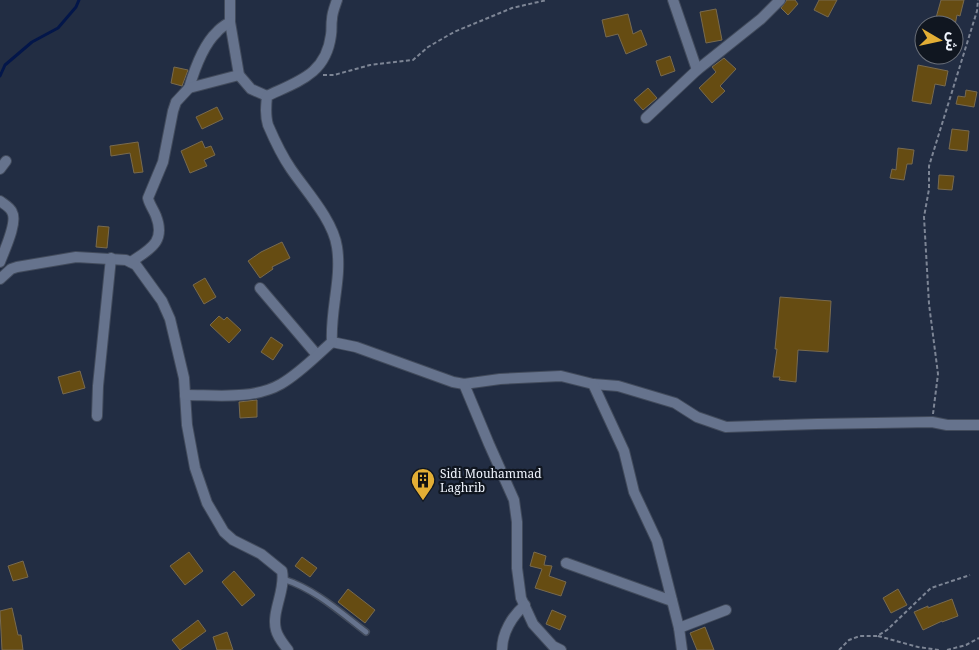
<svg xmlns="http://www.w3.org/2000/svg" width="979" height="650" font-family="'Noto Serif','Noto Sans Arabic',serif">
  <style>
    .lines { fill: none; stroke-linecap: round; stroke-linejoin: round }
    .stream { stroke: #03164a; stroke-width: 3 }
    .building { fill: #664c12; stroke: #786a4f }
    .service-casing { stroke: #424b5c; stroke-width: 8 }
    .minor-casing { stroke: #424b5c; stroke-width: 12 }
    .path { stroke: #7d8595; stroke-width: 2; stroke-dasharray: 4 2.5; stroke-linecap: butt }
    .service { stroke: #66738d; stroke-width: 5 }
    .minor { stroke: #66738d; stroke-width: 10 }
    .labels { text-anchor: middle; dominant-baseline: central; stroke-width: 4.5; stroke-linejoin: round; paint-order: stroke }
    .poi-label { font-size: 12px; fill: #f0f5fe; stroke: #101620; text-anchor: start }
  </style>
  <rect width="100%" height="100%" fill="#222d43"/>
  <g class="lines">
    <polyline class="stream" points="0,76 5,65 32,42 58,28 76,7 79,0"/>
  </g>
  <g class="building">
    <polygon points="787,0 795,0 798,4 788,15 781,8"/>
    <polygon points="819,0 837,0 828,17 814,10"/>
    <polygon points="941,0 964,0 960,16 957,15 955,25 934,25"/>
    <polygon points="716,9 722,40 706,43 700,12"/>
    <polygon points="628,14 633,34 641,30 647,45 626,54 618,34 606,37 602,20"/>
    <polygon points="670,56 675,71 661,76 656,61"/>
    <polygon points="724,58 736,69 720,86 725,91 712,103 699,88 716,72 712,67"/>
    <polygon points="918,65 948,71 945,86 935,84 931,104 912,101"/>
    <polygon points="174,67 188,70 182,86 171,83"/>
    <polygon points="648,88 657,98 643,110 634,100"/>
    <polygon points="966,90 977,92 974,107 956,104 958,96 965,97"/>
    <polygon points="217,107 223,119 202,129 196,117"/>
    <polygon points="952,129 969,131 967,151 949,149"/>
    <polygon points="202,141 205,148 211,146 215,155 204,160 207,166 190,173 181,151"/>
    <polygon points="138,142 143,172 134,173 130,153 111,156 110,146"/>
    <polygon points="898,148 914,150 912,164 907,164 904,180 890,178 892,169 896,170"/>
    <polygon points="939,175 954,176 952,190 938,189"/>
    <polygon points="98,226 109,227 107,248 96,247"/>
    <polygon points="282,242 290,258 272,267 273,269 260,278 248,261 261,252"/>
    <polygon points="205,278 216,297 204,304 193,285"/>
    <polygon points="780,297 831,301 828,352 798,350 796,382 779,380 780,377 773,377 777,349 775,349"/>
    <polygon points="219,316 224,320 227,317 241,330 229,343 210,325"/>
    <polygon points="271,337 283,345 273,360 261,352"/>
    <polygon points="80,371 85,388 63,394 58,377"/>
    <polygon points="257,400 257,417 240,418 239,402"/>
    <polygon points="189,552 203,571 185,585 170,566"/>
    <polygon points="534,552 546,556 544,565 552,566 549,576 566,582 561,596 535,588 542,569 530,566"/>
    <polygon points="302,557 317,568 310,577 295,566"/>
    <polygon points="23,561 28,577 13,581 8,566"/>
    <polygon points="234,571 255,595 242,606 222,582"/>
    <polygon points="348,589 375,610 365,623 338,602"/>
    <polygon points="898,589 907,605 891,613 883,598"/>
    <polygon points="952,599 958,616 942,622 942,621 923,630 914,612 928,606 928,608"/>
    <polygon points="12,608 18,635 21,635 23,650 2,650 0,611"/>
    <polygon points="552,610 566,616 560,630 546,624"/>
    <polygon points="198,620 206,631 180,650 172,640"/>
    <polygon points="705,627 714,650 697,650 690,633"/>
    <polygon points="227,632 233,650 217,650 213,637"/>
  </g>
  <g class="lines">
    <g class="service-casing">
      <path id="service" d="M283 579C315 589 340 612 366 632"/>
    </g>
    <g class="minor-casing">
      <g id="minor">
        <polyline points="230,0 230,22 239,75 251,89 267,96"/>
        <path d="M337 0C335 6 332 13 332 19 331 24 332 29 331 35 326 74 299 81 267 96 266 106 265 115 268 125 274 139 282 156 291 169 306 191 333 220 337 247 342 279 330 310 332 342L356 347 453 382 464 384 500 379 561 376 593 384 618 386 675 403 697 417 726 427 817 424 932 422 947 425H979"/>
        <polyline points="673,0 697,70"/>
        <path d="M189 88C194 71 204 44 217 32 220 28 225 25 230 22"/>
        <polyline points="646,118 697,70 761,19 780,0"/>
        <polyline points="0,169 6,161"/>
        <path d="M0 201C4 204 10 207 12 212 18 222 4 251 0 262"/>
        <path d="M131 262C150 249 166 242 156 216 154 210 149 204 148 198L163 162 173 111 176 102 189 88 239 75"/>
        <path d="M0 279 11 269 17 267 76 257 126 260 136 265 162 301 170 319 184 378 187 425 195 468 207 503 224 532 233 540 261 554 282 571C286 590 271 612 276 630 278 638 283 643 288 650"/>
        <polyline points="260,288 317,355"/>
        <polyline points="464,384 489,444 514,500 517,522 517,568 521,598 533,624 553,646 561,650"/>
        <polyline points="593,384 624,451 634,492 657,541 679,628 682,650"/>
        <path d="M185 395C216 395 253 400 281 384 300 373 316 356 332 342"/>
        <polyline points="97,416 98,386 111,258"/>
        <polyline points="566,563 672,601"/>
        <polyline points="679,628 726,610"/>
        <path d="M502 650C502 633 512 616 525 605"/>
      </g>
    </g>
    <g class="path">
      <polyline points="323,75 334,75 370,65 413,60 428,47 454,32 512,8 547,0"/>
      <polyline points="933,414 938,374 929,304 924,217 929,189 929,166 977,11 978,0"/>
      <polyline points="878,636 918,647 939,650"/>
      <polyline points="839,650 849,640 860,636 877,636 887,630 931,588 970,575"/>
      <polyline points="947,650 966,645 979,638"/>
    </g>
    <use href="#service" class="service"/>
    <use href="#minor" class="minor"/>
  </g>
  <defs>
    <g id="building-pin" transform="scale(1.25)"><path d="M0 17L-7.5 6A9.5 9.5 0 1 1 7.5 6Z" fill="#e3ae35" stroke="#101620"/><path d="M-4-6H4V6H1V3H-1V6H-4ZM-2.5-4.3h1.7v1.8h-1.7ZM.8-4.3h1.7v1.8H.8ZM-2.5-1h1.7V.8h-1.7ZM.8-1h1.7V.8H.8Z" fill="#111"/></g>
  </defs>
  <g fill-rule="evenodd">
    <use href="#building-pin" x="423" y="480"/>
  </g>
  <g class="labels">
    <g class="poi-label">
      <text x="440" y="473">Sidi Mouhammad<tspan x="440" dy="14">Laghrib</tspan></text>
    </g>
  </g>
  <g transform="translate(939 40) rotate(99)"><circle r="24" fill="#101620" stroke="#6a6f79"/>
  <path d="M0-4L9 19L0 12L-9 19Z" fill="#e3ae35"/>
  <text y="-8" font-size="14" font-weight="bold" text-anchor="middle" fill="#f0f5fe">ش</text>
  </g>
</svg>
